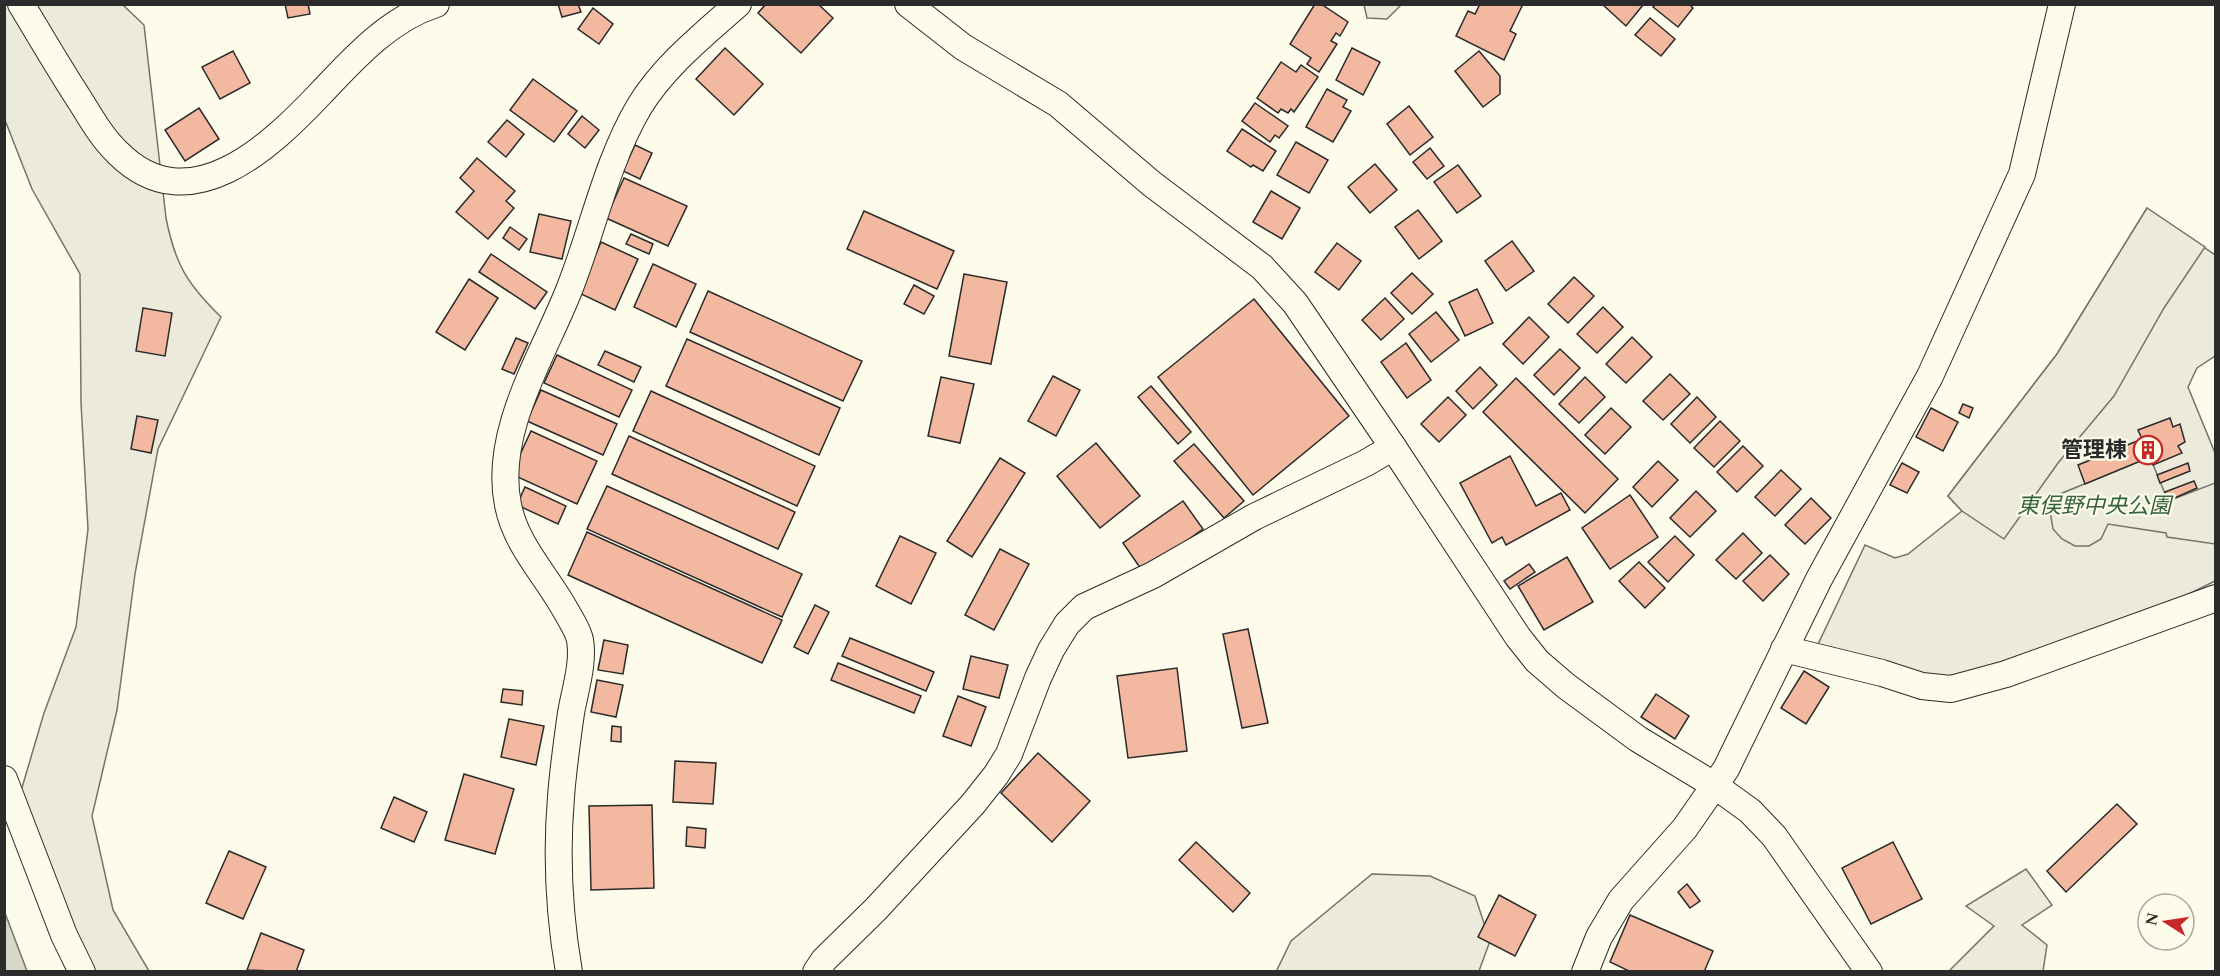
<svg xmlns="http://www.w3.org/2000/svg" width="2220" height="976" font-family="Spectral,'Noto Sans JP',serif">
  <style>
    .green { fill: #ecebdb; stroke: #74746e; stroke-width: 1.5 }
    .parking { fill: #eceadb; stroke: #74746e; stroke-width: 1.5 }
    .water { fill: #d8d7c9; stroke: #74746e; stroke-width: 1.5 }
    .building { fill: #f2b8a0; stroke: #2b2b2b; stroke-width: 1.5 }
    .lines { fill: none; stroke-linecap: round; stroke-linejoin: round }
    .street-casing { stroke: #2b2b2b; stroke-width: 28 }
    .street { stroke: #fdfbea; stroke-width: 26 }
    .labels { text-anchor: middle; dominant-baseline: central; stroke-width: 4.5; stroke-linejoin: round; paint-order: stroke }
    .poi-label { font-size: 22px; font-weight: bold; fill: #2b2b2b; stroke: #fdfbea; text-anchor: end }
    .park-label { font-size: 22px; font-style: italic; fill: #34623c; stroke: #fdfbea }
  </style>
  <rect width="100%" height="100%" fill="#fdfbea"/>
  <g class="green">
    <path d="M5 5H123L144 25 166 218C175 264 187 284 221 317L158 449 135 574 117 710 92 816 113 910 149 971H82L16 808 44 713 76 627 88 529 81 403 80 274 32 189 5 120Z"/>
    <polygon points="1364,5 1364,4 1401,5 1387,19 1367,18"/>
    <polygon points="2147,208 2215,255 2215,356 2197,368 2188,387 2215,453 2215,581 2094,641 1972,685 1812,657 1865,545 1895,558 1908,554 1962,511 1948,496 2057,354"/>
    <polygon points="2026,869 2052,905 2022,925 2047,945 2043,971 1949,971 1994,926 1966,906"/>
    <polygon points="1372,874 1430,876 1475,896 1490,941 1479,971 1276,972 1291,941"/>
  </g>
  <g class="parking">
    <polygon points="2147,208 2205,247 2164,308 2114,396 2058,463 2004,539 1962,511 1948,496 2057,354"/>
    <polygon points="2150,457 2168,501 2215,483 2215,544 2167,537 2166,533 2108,524 2101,539 2089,546 2075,546 2062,539 2053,529 2050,511 2053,501 2060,494"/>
  </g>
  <polygon class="water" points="5,913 27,971 5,971"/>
  <g class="building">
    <polygon points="285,4 308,4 310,14 288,18"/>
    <polygon points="558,4 578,4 581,12 562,17"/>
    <polygon points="766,4 818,4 833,18 801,53 758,13"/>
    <polygon points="1315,4 1321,4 1348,22 1340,36 1336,33 1331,41 1337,44 1319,72 1307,64 1311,58 1290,44"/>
    <polygon points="1480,4 1523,4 1510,31 1516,34 1504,60 1456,36 1468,11 1475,14"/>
    <polygon points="1602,4 1642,4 1643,5 1626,26"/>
    <polygon points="1656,4 1689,4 1693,8 1678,27 1653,7"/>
    <polygon points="593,8 613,24 599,44 578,29"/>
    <polygon points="1650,18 1675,39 1661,56 1635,35"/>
    <polygon points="725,48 763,84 734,115 696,79"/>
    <polygon points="1352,48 1380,62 1363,95 1336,80"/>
    <polygon points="233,51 250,83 220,99 202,67"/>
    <polygon points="1479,51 1500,76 1500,94 1483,107 1455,71"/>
    <polygon points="1281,62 1296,72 1301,65 1318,77 1294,112 1291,109 1288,113 1281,109 1278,113 1257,98"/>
    <polygon points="533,79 577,111 554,142 510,110"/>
    <polygon points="1327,89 1347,100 1343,107 1351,111 1333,142 1306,127"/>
    <polygon points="1255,103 1288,126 1279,138 1275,135 1270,142 1242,121"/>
    <polygon points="1409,106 1433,137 1410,155 1387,124"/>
    <polygon points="199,108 219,139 185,161 165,130"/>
    <polygon points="582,116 599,130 585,148 568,134"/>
    <polygon points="507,120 524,134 506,157 488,142"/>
    <polygon points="1242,129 1276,151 1263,171 1253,165 1251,167 1227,151"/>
    <polygon points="1296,142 1328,160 1309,193 1277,175"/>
    <polygon points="635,145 652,153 640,179 623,171"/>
    <polygon points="1430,148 1444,166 1427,179 1413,162"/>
    <polygon points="477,158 515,191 506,201 514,208 488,239 456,212 474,191 460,178"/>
    <polygon points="1375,164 1397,190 1370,213 1348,187"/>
    <polygon points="1458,165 1481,196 1457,213 1434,182"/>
    <polygon points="624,178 687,206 668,246 606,218"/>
    <polygon points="1271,191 1300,208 1282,239 1253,222"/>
    <polygon points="1418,210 1442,241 1419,259 1395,227"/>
    <polygon points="864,211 954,251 937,289 847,249"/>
    <polygon points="539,214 571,221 562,259 530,252"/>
    <polygon points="510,227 527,239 519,250 503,238"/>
    <polygon points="631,234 653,244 649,254 626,244"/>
    <polygon points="1512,241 1534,271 1506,291 1485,261"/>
    <polygon points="601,242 638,259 615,310 579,293"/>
    <polygon points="1337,243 1361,261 1339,290 1315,272"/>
    <polygon points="491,254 547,292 535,309 479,272"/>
    <polygon points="653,264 696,284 676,327 634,307"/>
    <polygon points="1412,273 1433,294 1412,314 1391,293"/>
    <polygon points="964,274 1007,282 991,364 949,356"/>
    <polygon points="1574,277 1594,296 1568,323 1548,304"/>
    <polygon points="469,279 498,298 465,350 436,332"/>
    <polygon points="914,285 934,296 924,314 904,304"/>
    <polygon points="1477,289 1493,323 1465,336 1449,302"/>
    <polygon points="708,291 862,361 843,401 690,332"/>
    <polygon points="1385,298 1404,319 1381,340 1362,320"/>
    <polygon points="1254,299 1349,416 1253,495 1158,377"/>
    <polygon points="1603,307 1623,327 1597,353 1577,334"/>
    <polygon points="143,308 172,313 165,356 136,351"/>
    <polygon points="1436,312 1459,340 1431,362 1409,334"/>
    <polygon points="1529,317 1549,337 1523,364 1503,344"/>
    <polygon points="1632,337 1652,357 1626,383 1606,364"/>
    <polygon points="516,338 528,343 514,374 502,369"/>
    <polygon points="687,339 840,408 819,455 666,386"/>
    <polygon points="1406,343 1431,380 1407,398 1381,362"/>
    <polygon points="1560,349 1580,368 1554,395 1534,375"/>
    <polygon points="605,351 641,367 634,382 598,365"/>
    <polygon points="557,355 632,390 619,417 544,383"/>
    <polygon points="1480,367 1497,385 1473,409 1456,391"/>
    <polygon points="1670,374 1690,394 1663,420 1643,401"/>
    <polygon points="1053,376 1080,390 1056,436 1028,421"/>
    <polygon points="941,377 974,384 960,443 928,436"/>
    <polygon points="1585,377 1605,397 1579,423 1559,404"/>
    <polygon points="1516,378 1618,479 1585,513 1483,412"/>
    <polygon points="1151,386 1191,432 1178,444 1138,397"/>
    <polygon points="541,390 617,424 603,455 527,421"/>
    <polygon points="651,391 815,466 797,506 633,431"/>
    <polygon points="1448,397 1466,415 1439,442 1421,424"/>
    <polygon points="1697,397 1716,417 1690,443 1671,424"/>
    <polygon points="1963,404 1973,408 1969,418 1959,413"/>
    <polygon points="1611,408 1631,427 1605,454 1585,435"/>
    <polygon points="1931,408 1958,422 1943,451 1916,437"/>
    <polygon points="137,416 158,420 151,453 131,449"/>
    <polygon points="2170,418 2173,427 2180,424 2185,442 2178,446 2182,453 2153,465 2150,457 2085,484 2078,465 2142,439 2138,430"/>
    <polygon points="1720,421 1740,441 1714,467 1694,448"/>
    <polygon points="531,431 597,461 577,504 511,474"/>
    <polygon points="629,436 795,512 778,549 612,474"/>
    <polygon points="1096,443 1140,496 1100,528 1057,476"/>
    <polygon points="1194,444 1244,501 1224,518 1174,461"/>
    <polygon points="1743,446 1763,466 1737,492 1717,472"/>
    <polygon points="1510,456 1536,506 1561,493 1570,510 1506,545 1502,537 1492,543 1460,483"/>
    <polygon points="1000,458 1025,473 972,557 947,541"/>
    <polygon points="1658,461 1678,480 1652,507 1633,487"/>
    <polygon points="1902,463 1919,472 1907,493 1890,485"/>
    <polygon points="2188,463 2190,471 2160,483 2157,475"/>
    <polygon points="1781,470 1801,489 1775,516 1755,497"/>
    <polygon points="2194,481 2197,488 2168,501 2165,492"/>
    <polygon points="607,486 802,574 782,617 587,529"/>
    <polygon points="525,487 566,506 558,524 517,505"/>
    <polygon points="1696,491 1716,511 1690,537 1670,518"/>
    <polygon points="1630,495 1658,537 1610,569 1582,528"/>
    <polygon points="1811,498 1831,518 1805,544 1785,525"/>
    <polygon points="1183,501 1203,529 1143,572 1123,543"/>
    <polygon points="587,532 782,620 762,663 568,575"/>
    <polygon points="1743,533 1762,553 1736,579 1716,560"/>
    <polygon points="900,536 936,553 911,604 876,586"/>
    <polygon points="1675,536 1694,555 1668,582 1648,562"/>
    <polygon points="1000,549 1029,564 994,630 965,615"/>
    <polygon points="1770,555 1789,574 1763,601 1743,581"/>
    <polygon points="1567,557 1593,602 1544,630 1518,586"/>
    <polygon points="1639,562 1665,588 1645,608 1619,581"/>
    <polygon points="1529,564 1535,572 1510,589 1504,581"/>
    <polygon points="815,605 829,612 808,654 794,647"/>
    <polygon points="1248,629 1268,723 1242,728 1223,634"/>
    <polygon points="850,638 934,672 926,691 842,656"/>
    <polygon points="604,640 628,645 623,674 598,670"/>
    <polygon points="971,656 1008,665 999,698 963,689"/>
    <polygon points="838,663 921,696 914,713 831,680"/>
    <polygon points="1177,668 1187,751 1128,758 1117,676"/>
    <polygon points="1804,671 1829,687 1806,724 1781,708"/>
    <polygon points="597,680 623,685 616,717 591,712"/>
    <polygon points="503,689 523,691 522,705 501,702"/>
    <polygon points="1656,694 1689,716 1675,739 1641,717"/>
    <polygon points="958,696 986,707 971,746 943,736"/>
    <polygon points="509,719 544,726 536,765 501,757"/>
    <polygon points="612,726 621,727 621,742 611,741"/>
    <polygon points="1038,753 1090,801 1052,842 1001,793"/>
    <polygon points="675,761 716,763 713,804 673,802"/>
    <polygon points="464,774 514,789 495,854 445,840"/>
    <polygon points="394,797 427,812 414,842 381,828"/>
    <polygon points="2117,804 2137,824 2066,892 2047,871"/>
    <polygon points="652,805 654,888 591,890 589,806"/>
    <polygon points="687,827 706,829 705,848 686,846"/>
    <polygon points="1196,842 1250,893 1233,912 1179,860"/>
    <polygon points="1893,842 1922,899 1871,924 1842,868"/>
    <polygon points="229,851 266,867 243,919 206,903"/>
    <polygon points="1687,884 1700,901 1690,908 1678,892"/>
    <polygon points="1499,895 1536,915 1515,956 1478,937"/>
    <polygon points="1630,915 1713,951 1704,972 1631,972 1610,962"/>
    <polygon points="261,933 304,950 296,972 247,970"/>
  </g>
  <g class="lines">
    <g class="street-casing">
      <g id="street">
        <path d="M21 4C41 37 60 70 81 102 92 120 103 139 118 153 189 224 270 147 321 93 354 58 389 19 436 4"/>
        <polyline points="908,4 963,47 1058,104 1152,184 1262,267 1295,303 1393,447 1518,637 1537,661 1566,686 1638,739 1714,785 1750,811 1774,836 1869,972"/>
        <polyline points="1784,649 1882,673 1922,686 1951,689 2006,674 2216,598"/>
        <polyline points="4,779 64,935 82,972"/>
        <path d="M569 972C559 914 556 856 561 797 563 770 567 741 571 713 575 690 584 663 580 640 578 630 571 620 566 611 547 576 516 546 508 505 493 432 543 356 569 290 593 230 606 163 639 107 663 67 703 35 738 4"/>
        <polyline points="816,972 824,960 876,909 973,804 996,775 1009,754 1038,678 1051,650 1067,624 1084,607 1153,575 1254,517 1366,463 1393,447"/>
        <polyline points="1585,972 1599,937 1621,900 1685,828 1726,769 1819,579 1930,376 2022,174 2062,4"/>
      </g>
    </g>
    <use href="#street" class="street"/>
  </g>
  <defs>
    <g id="building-ring" transform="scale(1.5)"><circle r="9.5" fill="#fdfbea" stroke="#c62828" stroke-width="1.5"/><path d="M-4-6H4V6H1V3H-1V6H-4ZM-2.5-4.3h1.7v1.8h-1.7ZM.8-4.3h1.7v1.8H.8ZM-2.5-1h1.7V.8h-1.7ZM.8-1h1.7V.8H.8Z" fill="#c62828"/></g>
  </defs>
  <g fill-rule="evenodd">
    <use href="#building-ring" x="2148" y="450"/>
  </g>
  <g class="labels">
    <g class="poi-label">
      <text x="2127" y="450">管理棟</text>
    </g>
    <g class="park-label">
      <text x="2094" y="506">東俣野中央公園</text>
    </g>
  </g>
  <rect width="2220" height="976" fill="none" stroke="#2b2b2b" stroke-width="12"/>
  <g transform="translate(2166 922) rotate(282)"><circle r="28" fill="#fdfbea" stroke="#a9a89e" stroke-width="1.5"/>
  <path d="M0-4.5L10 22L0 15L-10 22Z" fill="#c62828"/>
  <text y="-9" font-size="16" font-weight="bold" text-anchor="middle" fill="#2b2b2b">N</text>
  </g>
</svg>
